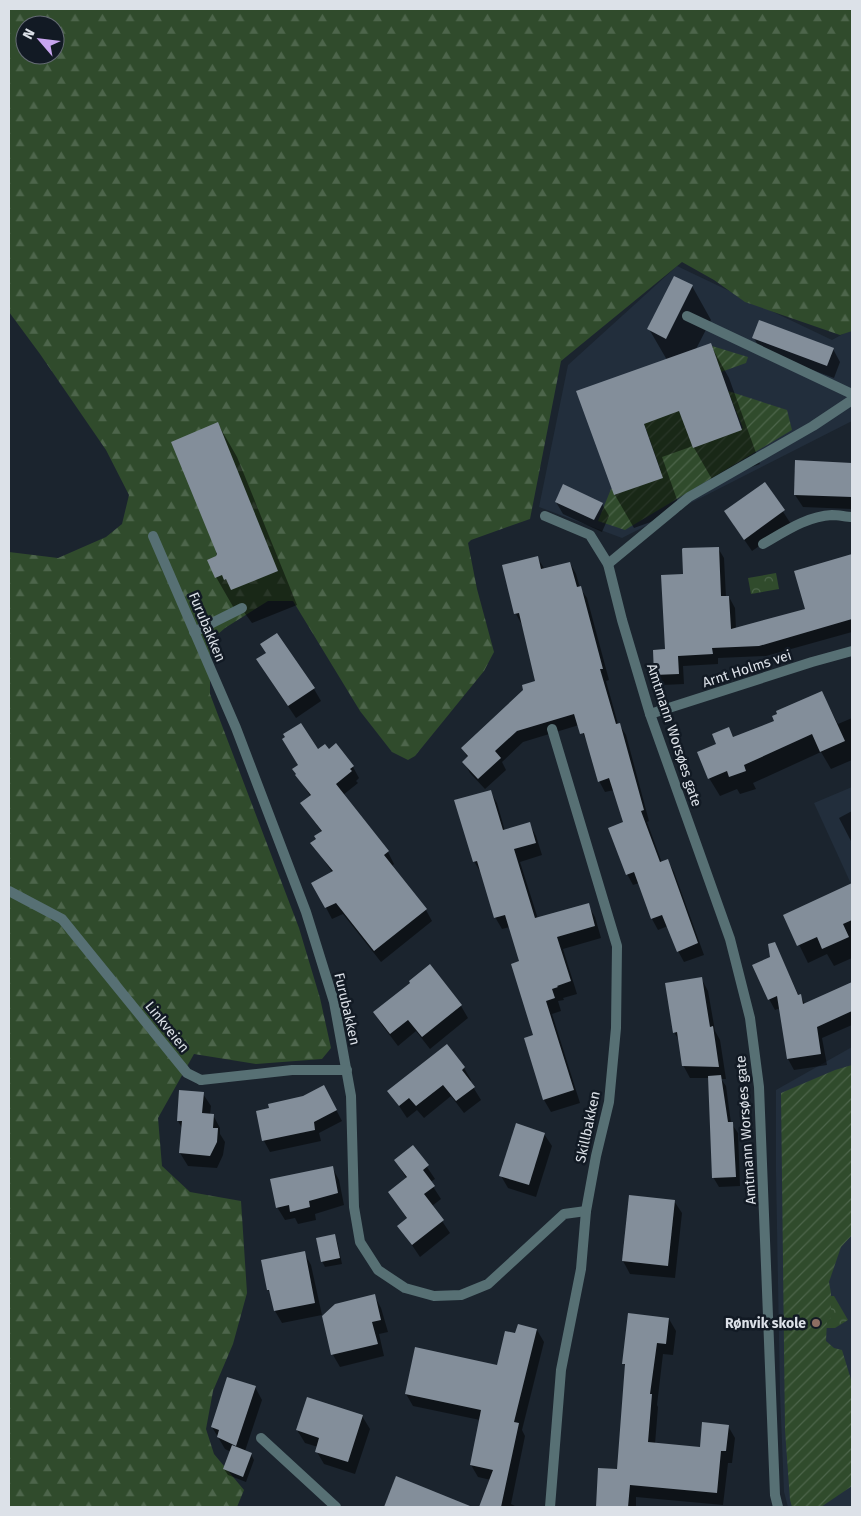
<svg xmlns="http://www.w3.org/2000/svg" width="861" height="1516" font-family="'Fira Sans',sans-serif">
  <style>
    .built { fill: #222e3c }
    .forest { fill: url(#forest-firs); fill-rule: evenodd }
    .park { fill: url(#park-crowns) }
    .garden { fill: url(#garden-furrows) }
    .shadow { fill: #0007 }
    .building { fill: #838e9a }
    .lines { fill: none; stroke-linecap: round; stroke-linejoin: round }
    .service { stroke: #577074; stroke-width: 10 }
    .minor { stroke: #577074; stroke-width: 10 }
    .education-dot { fill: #8d6e63; stroke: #121a24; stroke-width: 2 }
    .labels { text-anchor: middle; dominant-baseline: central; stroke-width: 5; stroke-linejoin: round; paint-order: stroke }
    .street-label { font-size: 14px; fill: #dce1e8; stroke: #121a24 }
    .poi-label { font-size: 14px; font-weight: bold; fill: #dce1e8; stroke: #121a24; text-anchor: end }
  </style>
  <defs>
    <pattern id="forest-firs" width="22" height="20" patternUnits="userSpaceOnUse" patternTransform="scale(1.25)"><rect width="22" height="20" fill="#304b2c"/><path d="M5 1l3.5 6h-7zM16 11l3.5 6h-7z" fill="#4d654b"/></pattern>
    <pattern id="park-crowns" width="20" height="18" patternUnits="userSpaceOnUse" patternTransform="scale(1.25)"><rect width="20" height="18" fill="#304b2c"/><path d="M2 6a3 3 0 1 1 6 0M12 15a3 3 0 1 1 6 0" fill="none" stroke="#4d654b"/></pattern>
    <pattern id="garden-furrows" width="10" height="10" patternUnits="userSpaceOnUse" patternTransform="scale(1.25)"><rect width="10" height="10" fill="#304b2c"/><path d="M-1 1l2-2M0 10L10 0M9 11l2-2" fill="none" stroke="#4d654b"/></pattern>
  </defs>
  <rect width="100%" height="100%" fill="#1b242e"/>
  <g class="built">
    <polygon points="677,266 832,340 852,329 852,421 622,538 539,507 568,365"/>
    <polygon points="852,787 852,886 814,803"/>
    <polygon points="852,1047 852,1507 788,1507 784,1492 780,1394 776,1171 776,1090"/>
  </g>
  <path class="forest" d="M9 9H852V331L840 335 745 302 714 280 682 262 561 361 530 519 471 540 468 543 477 589 494 652 484 671 415 756 408 760 392 752 360 711 293 601H268L225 628 210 641V694L299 928 320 998 331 1048 322 1059 256 1064 194 1054 158 1118 162 1166 190 1192 241 1201 247 1293 233 1344 213 1391 206 1429 214 1454 244 1490 237 1507H9V552L58 558 106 537 122 524 129 495 106 450 40 354 9 312ZM25 25H55V55H25Z"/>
  <g class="park">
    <polygon points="776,573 779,589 751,594 748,578"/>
    <polygon points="819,1296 834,1296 848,1320 835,1328 826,1328"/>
  </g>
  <g class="garden">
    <polygon points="712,346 748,357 746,363 721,372"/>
    <polygon points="728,391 787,410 792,430 625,530 598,521 611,489 661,471 641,415 678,402 694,445 743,428"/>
    <polygon points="852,1065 852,1235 841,1247 829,1282 831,1293 831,1318 827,1321 826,1341 834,1348 842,1350 852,1383 852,1486 821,1507 792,1507 790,1500 785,1430 781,1093 835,1070"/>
  </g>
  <g class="shadow">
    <polygon points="692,286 711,320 696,349 710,344 729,378 760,464 713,481 693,446 662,457 681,511 634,528 615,495 578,392 667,360 649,329"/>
    <polygon points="754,338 833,349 840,362 834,378 761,351"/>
    <polygon points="218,424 237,457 297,605 252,623 241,608 235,610 216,577"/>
    <polygon points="796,461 852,464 852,509 803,507 795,495"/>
    <polygon points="765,484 791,524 752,551 725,512"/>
    <polygon points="556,502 602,504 609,516 602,532 563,514"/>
    <polygon points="718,548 724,558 726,598 729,597 735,608 736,629 807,609 796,571 852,556 852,632 766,656 718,658 718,664 683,666 684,684 662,685 656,675 654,651 666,650 684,575"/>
    <polygon points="537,557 544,568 570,563 576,574 580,588 587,598 609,680 606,681 618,724 619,724 626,735 649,821 647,822 662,863 668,861 674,872 704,955 684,962 678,951 668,926 658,930 652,919 639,883 633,885 627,874 624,823 614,790 605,792 599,781 588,744 579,725 523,742 502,762 506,770 485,789 470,773 464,762 468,758 462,748 537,682 522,625 516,614"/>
    <polygon points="265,672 314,689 321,701 296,718"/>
    <polygon points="822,693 838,724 852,718 852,761 852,760 831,769 821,752 753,783 756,789 740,794 737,789 720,796 709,778 699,752 717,745 729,729 734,738 776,722"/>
    <polygon points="318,751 353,767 359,778 356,781 358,783 343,795 388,852 394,864 392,866 426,910 432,921 381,962 343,914 332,919 313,883 333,873 312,843 318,839 322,832 302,804 311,797 297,775"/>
    <polygon points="490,791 497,803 505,831 529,823 536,836 542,855 520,862 538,919 588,905 595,917 601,938 563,949 577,994 563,998 564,1000 558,1001 561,1011 552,1014 580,1103 551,1112 544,1100 534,1036 521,962 510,927 502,929 495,917 481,873 474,861"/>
    <polygon points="852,811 852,843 839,818"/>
    <polygon points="852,885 852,958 834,966 827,954 808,963 785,916"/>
    <polygon points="780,955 799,996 800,996 805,1004 852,983 852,1025 822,1038 827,1065 794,1070 788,1059 780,1008 775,1010 769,999"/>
    <polygon points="701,978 708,991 715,1031 720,1040 726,1079 721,1079 726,1086 731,1123 738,1133 740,1186 719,1187 713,1177 709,1078 690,1078 683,1065 680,1042 674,1032"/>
    <polygon points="461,1006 468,1018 430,1049 416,1031 398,1046 382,1025 375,1013"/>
    <polygon points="464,1068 471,1080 470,1082 481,1100 464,1113 451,1096 424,1118 417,1110 407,1118 389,1091"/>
    <polygon points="203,1094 211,1106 210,1115 213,1115 220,1128 220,1134 225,1142 223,1155 217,1168 188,1166 180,1153 182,1128 178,1121"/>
    <polygon points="330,1098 342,1121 319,1133 321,1141 270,1152 264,1141 257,1112"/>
    <polygon points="544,1134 552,1146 536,1197 508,1188 501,1176"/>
    <polygon points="413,1146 435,1179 430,1182 441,1199 432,1206 450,1233 420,1257 399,1226 408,1220 389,1192 407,1179 395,1160"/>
    <polygon points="332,1167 339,1180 344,1205 315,1214 316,1220 298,1224 295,1218 285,1220 277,1207"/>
    <polygon points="630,1196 674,1201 682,1213 675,1278 630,1274 623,1261"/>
    <polygon points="334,1235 337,1241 342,1264 325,1267 322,1261"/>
    <polygon points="304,1253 311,1265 322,1315 282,1323 275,1311 272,1295 268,1290"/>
    <polygon points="374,1295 381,1308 388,1332 379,1334 384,1356 340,1367 333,1355 323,1316"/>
    <polygon points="669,1319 676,1331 673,1355 663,1354 657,1405 658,1407 655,1444 701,1448 728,1426 735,1438 732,1463 728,1463 723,1505 636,1497 636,1507 597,1507 599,1469 618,1471 626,1368 624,1364"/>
    <polygon points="537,1330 544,1342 522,1430 525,1436 511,1504 517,1507 480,1507 491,1480 478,1477 471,1465 480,1420 413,1406 406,1394 416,1349 498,1366 516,1335"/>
    <polygon points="255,1387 262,1400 245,1451 251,1454 254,1460 246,1482 228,1475 224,1469 231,1452 225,1449 212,1427"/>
    <polygon points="362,1416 370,1429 355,1474 324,1464 317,1452 318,1447 305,1443 297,1430"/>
    <polygon points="397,1478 444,1506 446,1507 385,1507"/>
  </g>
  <g class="building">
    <polygon points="674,276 693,285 666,339 647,329"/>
    <polygon points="759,320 834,348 827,366 752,338"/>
    <polygon points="711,343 742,430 693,448 679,411 644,424 663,478 614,495 576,391"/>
    <polygon points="218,422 278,571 231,590 226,579 224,580 222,575 215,578 207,560 216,556 217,554 171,442"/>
    <polygon points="795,460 852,463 852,497 794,495"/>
    <polygon points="765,482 785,510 744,540 724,511"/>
    <polygon points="563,484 603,503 594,520 555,502"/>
    <polygon points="719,547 721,596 729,596 731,629 805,609 794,571 852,554 852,619 759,646 712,648 713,654 678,656 679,674 654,675 653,650 665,649 661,575 683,574 682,549 683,548"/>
    <polygon points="538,556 541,569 570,562 577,587 581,586 603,669 600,669 616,724 620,723 644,810 641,811 660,862 668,859 698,943 677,952 662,915 651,919 634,872 626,875 608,828 623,822 609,778 598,782 584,733 580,734 574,714 517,731 495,751 501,758 478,779 462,762 468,756 461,748 523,690 522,685 535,681 519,613 514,614 502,565"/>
    <polygon points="277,633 315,688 288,706 256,659 266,653 260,644"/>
    <polygon points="822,691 845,741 820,752 812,734 744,765 746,771 729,777 727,771 708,779 697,752 716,744 712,734 729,727 733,737 774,721 772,716 777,714 776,711"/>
    <polygon points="301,723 318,749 325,744 329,749 336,743 354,766 350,769 352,771 336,784 389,851 384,855 427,909 374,951 336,903 325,908 311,883 333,871 310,843 316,839 314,836 322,831 300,803 311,795 295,775 296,774 292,769 298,765 282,739 285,737 283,734"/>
    <polygon points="491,790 503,830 530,822 536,843 514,849 535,918 589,903 595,926 557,937 571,981 557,986 558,987 552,989 555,998 546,1001 574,1090 543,1100 524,1038 533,1035 511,964 519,961 505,915 494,918 477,861 473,862 454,800"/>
    <polygon points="852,883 852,920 843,924 849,937 822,949 817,937 797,946 783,915"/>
    <polygon points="775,942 798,995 801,994 803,1004 852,982 852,1011 817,1027 821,1054 787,1059 777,996 768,1000 752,965 770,957 768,944"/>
    <polygon points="430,964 462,1005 422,1037 408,1020 390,1034 373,1012 410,983 409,981"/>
    <polygon points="702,977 710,1027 713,1026 719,1067 682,1066 677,1032 673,1033 665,983"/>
    <polygon points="447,1044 465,1067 462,1070 475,1087 456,1101 443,1085 416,1106 409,1098 399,1106 387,1091"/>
    <polygon points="721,1075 728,1122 733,1122 736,1177 712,1178 708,1076"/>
    <polygon points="324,1085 337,1110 314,1122 315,1130 262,1141 256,1111 269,1108 268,1104 303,1096"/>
    <polygon points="179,1090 204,1092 202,1113 214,1114 213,1128 218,1128 217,1142 210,1156 179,1153 182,1121 177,1121"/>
    <polygon points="516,1123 545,1133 529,1185 499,1176"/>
    <polygon points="413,1145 429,1165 423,1170 435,1186 424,1194 444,1220 412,1245 397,1226 407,1218 388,1192 407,1177 394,1160"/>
    <polygon points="333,1166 338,1193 309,1201 310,1207 290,1212 289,1205 276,1208 270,1179"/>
    <polygon points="629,1195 675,1200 668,1266 622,1261"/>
    <polygon points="335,1234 340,1258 321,1262 316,1238"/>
    <polygon points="305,1251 315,1303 274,1311 269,1290 267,1290 261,1260"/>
    <polygon points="375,1294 381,1320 372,1322 378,1344 331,1355 322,1316 335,1304"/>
    <polygon points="628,1313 669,1318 666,1344 657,1343 650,1394 652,1394 648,1442 700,1447 702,1422 729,1425 726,1451 721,1451 717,1493 630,1485 628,1507 596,1507 598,1468 617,1469 625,1364 622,1364"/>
    <polygon points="518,1324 537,1329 514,1422 519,1423 501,1507 479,1507 493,1470 470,1465 481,1410 405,1394 415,1347 497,1365 505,1331 515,1333"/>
    <polygon points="227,1377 256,1386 236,1446 217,1437 219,1430 211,1427"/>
    <polygon points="307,1397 363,1415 348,1462 315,1452 319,1438 296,1430"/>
    <polygon points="232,1445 252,1453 243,1477 223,1469"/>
    <polygon points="396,1476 470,1506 470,1507 384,1507"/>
  </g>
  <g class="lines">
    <g class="service">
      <polyline points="194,632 242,608"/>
      <polyline points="9,891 62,919 187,1073 201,1080"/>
    </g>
    <g class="minor">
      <polyline points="687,316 852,394"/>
      <polyline points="545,516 590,535 608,564 622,620 650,714 730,939 750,1018 759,1087 775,1495 778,1507"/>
      <polyline points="153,536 236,728 306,912 334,1002 351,1096 354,1207 360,1242 378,1270 405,1288 434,1296 461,1295 488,1284 564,1214 586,1211"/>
      <path d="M763 544C784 532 807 516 832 515 839 515 846 517 852 517"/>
      <polyline points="608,564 689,497 813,426 852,400"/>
      <polyline points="650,714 812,662 852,651"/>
      <polyline points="201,1080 292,1070 347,1070"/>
      <polyline points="261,1438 336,1507"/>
      <polyline points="550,1507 561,1370 581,1269 586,1211 596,1156 609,1102 616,1028 617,946 552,729"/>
    </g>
  </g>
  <circle class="education-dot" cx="816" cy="1323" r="5"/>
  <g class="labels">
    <g class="street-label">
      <text transform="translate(207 627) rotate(67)">Furubakken</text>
      <text transform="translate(747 669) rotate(-18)">Arnt Holms vei</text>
      <text transform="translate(674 735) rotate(72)">Amtmann Worsøes gate</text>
      <text transform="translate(347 1009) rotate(77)">Furubakken</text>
      <text transform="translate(167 1027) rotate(51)">Linkveien</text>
      <text transform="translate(588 1127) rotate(-78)">Skillbakken</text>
      <text transform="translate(746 1130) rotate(-94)">Amtmann Worsøes gate</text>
    </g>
    <g class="poi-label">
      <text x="806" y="1323">Rønvik skole</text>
    </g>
  </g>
  <rect width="861" height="1516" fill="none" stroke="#dce1e8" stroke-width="20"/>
  <g transform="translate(40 40) rotate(298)"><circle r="24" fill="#121a24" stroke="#636a72"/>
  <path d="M0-4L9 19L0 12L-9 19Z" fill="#c8a5ef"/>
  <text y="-8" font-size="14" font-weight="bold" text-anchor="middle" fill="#dce1e8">N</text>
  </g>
</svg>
